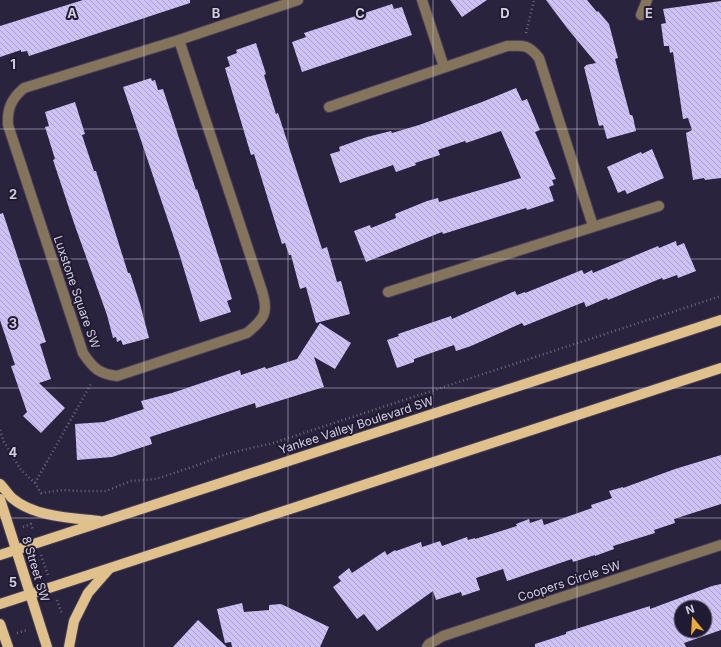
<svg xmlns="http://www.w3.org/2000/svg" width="721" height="647" font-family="Inter,sans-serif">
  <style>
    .building { fill: url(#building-back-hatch); fill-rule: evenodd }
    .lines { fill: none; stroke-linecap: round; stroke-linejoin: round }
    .minor-casing { stroke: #453e58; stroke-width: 12 }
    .major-casing { stroke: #453e58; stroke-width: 12 }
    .path { stroke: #6e6880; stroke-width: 2.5; stroke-dasharray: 1 3; stroke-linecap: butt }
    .minor { stroke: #84745b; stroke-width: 10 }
    .major { stroke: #e0c08b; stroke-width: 10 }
    .grid { fill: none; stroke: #d2cee0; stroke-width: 1; stroke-opacity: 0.55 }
    .labels { text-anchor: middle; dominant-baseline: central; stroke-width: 4; stroke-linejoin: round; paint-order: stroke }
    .street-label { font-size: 12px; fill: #d2cee0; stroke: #211a33 }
    .grid-label { font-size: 13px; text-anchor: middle; font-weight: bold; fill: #d2cee0; stroke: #211a33; stroke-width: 4; stroke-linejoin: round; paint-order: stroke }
  </style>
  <defs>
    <pattern id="building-back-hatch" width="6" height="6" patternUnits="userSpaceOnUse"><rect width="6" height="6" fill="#cdc1f5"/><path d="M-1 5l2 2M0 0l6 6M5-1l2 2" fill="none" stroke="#aaa0c8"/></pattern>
  </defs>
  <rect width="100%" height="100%" fill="#2a233e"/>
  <g class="building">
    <polygon points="83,0 190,0 190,3 29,56 27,51 21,52 21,50 0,57 0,26"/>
    <polygon points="450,0 487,0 462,17"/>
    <polygon points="546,0 587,0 597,12 598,11 609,24 618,58 615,59 630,115 632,115 633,117 636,131 607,139 603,125 599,126 584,67 586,66 586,65 596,63 567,28"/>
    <polygon points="721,1 721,178 705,180 704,178 693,180 686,133 692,130 688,118 683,119 673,52 670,53 669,46 664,46 661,24 666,23 663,9"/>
    <polygon points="392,4 394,9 402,7 412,35 302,72 292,42 306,37 304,33"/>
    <polygon points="256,43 266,74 264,75 276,114 278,113 322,249 327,247 337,282 341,281 350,314 316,323 306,287 300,289 291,255 289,255 285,243 282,244 275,222 254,154 251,155 225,68 230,66 227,57 237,53 236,50"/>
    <polygon points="151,78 152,81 155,80 158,90 163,89 196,190 197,189 232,299 227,301 231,312 200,322 179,253 123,87"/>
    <polygon points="516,88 522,101 527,99 540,130 535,132 556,179 552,180 554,185 549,187 554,201 527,210 526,208 443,234 442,232 366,262 354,231 370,225 371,228 396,218 395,214 427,201 438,198 439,202 521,178 501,131 466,143 465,141 438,150 440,155 415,163 416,165 396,172 393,165 340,183 330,154 340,151 339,147 367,137 391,131 392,133 419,125 482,102"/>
    <polygon points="75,102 85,134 82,135 94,171 96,171 128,273 130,273 140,304 149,338 123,345 121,340 117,342 116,337 113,338 107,315 75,226 53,160 55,159 45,127 49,126 45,112"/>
    <polygon points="652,149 664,178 627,194 625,190 618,193 607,167 641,152 642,154"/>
    <polygon points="3,213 46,342 40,344 51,379 39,383 65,408 41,433 23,416 27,412 11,366 15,365 0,320 0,214"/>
    <polygon points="676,241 677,246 684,243 696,271 678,278 677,275 663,280 662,278 608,300 607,298 586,307 584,302 524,326 522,323 471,346 456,351 454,345 414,359 414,362 397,368 387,340 399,336 398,334 451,316 452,319 515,291 517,295 525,292 525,293 582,270 584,274 592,270 593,273 658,246 659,248"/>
    <polygon points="320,323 351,343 335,369 314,357 324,387 256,408 255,403 150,437 152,444 112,457 77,460 75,424 104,422 144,409 141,401 172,393 240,370 241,375 265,367 266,369 297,359"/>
    <polygon points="721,455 721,504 674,519 675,523 654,530 655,533 613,546 614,549 595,556 595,555 573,562 572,559 507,581 503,569 476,578 480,590 462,596 461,592 436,600 433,591 377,631 364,614 357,619 333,587 341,581 338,577 349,568 352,573 385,551 387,555 395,550 396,551 421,542 422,547 440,541 442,546 467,537 468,540 475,538 475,539 517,526 516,524 529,519 530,523 542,519 544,525 592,508 591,505 612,498 609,491 623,487 623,488 675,469"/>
    <path d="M721 584V630L684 643 686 647H535V644L566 634V632L650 606V609L712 586ZM681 607H705V631H681Z"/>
    <polygon points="242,603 244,612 269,610 269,605 281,604 329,627 320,647 232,647 231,642 225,643 217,609"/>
    <polygon points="198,620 227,647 173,647"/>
  </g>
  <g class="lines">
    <g class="minor-casing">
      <g id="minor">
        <polyline points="422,0 444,67"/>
        <polyline points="641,15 647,0"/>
        <path d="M179 40 262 291C269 313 264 319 247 333L117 376C99 374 93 368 83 353L8 125C7 109 11 99 24 88L179 40 298 0"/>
        <path d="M329 107 507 46C524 45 529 45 539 58L593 226"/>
        <polyline points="388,292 659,206"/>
        <polyline points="427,647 429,644 443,636 721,545"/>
      </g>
    </g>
    <g class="major-casing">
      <g id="major">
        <path d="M0 484C4 488 8 494 12 498 34 517 72 518 99 521"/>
        <polyline points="0,499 47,647"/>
        <polyline points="0,555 721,320"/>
        <polyline points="0,604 721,368"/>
        <polyline points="0,624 8,647"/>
        <polyline points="69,647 74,621 88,593 109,569"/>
      </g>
    </g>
    <g class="path">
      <polyline points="526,33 534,0"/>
      <polyline points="0,430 4,442 21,470 35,483 41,493 63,490 79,491 106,491 131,481 156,479 198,465 226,454 273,443 721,296"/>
      <polyline points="35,483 92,382"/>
      <polyline points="23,527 31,524 33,531"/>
      <polyline points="41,555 48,575"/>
      <polyline points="57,600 62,614"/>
      <polyline points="17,633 27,630"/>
    </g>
    <use href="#minor" class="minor"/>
    <use href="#major" class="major"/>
  </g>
  <path class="grid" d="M144 0V647M288 0V647M433 0V647M577 0V647M0 129H721M0 259H721M0 388H721M0 518H721"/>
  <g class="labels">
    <g class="street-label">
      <text transform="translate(77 292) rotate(71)">Luxstone Square SW</text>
      <text transform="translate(356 425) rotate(-18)">Yankee Valley Boulevard SW</text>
      <text transform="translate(36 569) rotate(73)">8 Street SW</text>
      <text transform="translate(569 581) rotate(-18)">Coopers Circle SW</text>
    </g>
  </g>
  <g class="grid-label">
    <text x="72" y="18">A</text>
    <text x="216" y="18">B</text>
    <text x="360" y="18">C</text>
    <text x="505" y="18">D</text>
    <text x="649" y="18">E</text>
    <text x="13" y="69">1</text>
    <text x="13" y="199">2</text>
    <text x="13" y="328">3</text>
    <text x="13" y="457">4</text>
    <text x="13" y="587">5</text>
  </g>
  <g transform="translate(693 619) rotate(342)"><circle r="19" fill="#211a33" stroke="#686278"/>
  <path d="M0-3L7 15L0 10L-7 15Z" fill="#e8ab37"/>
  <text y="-6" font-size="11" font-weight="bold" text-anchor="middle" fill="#d2cee0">N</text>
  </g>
</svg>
